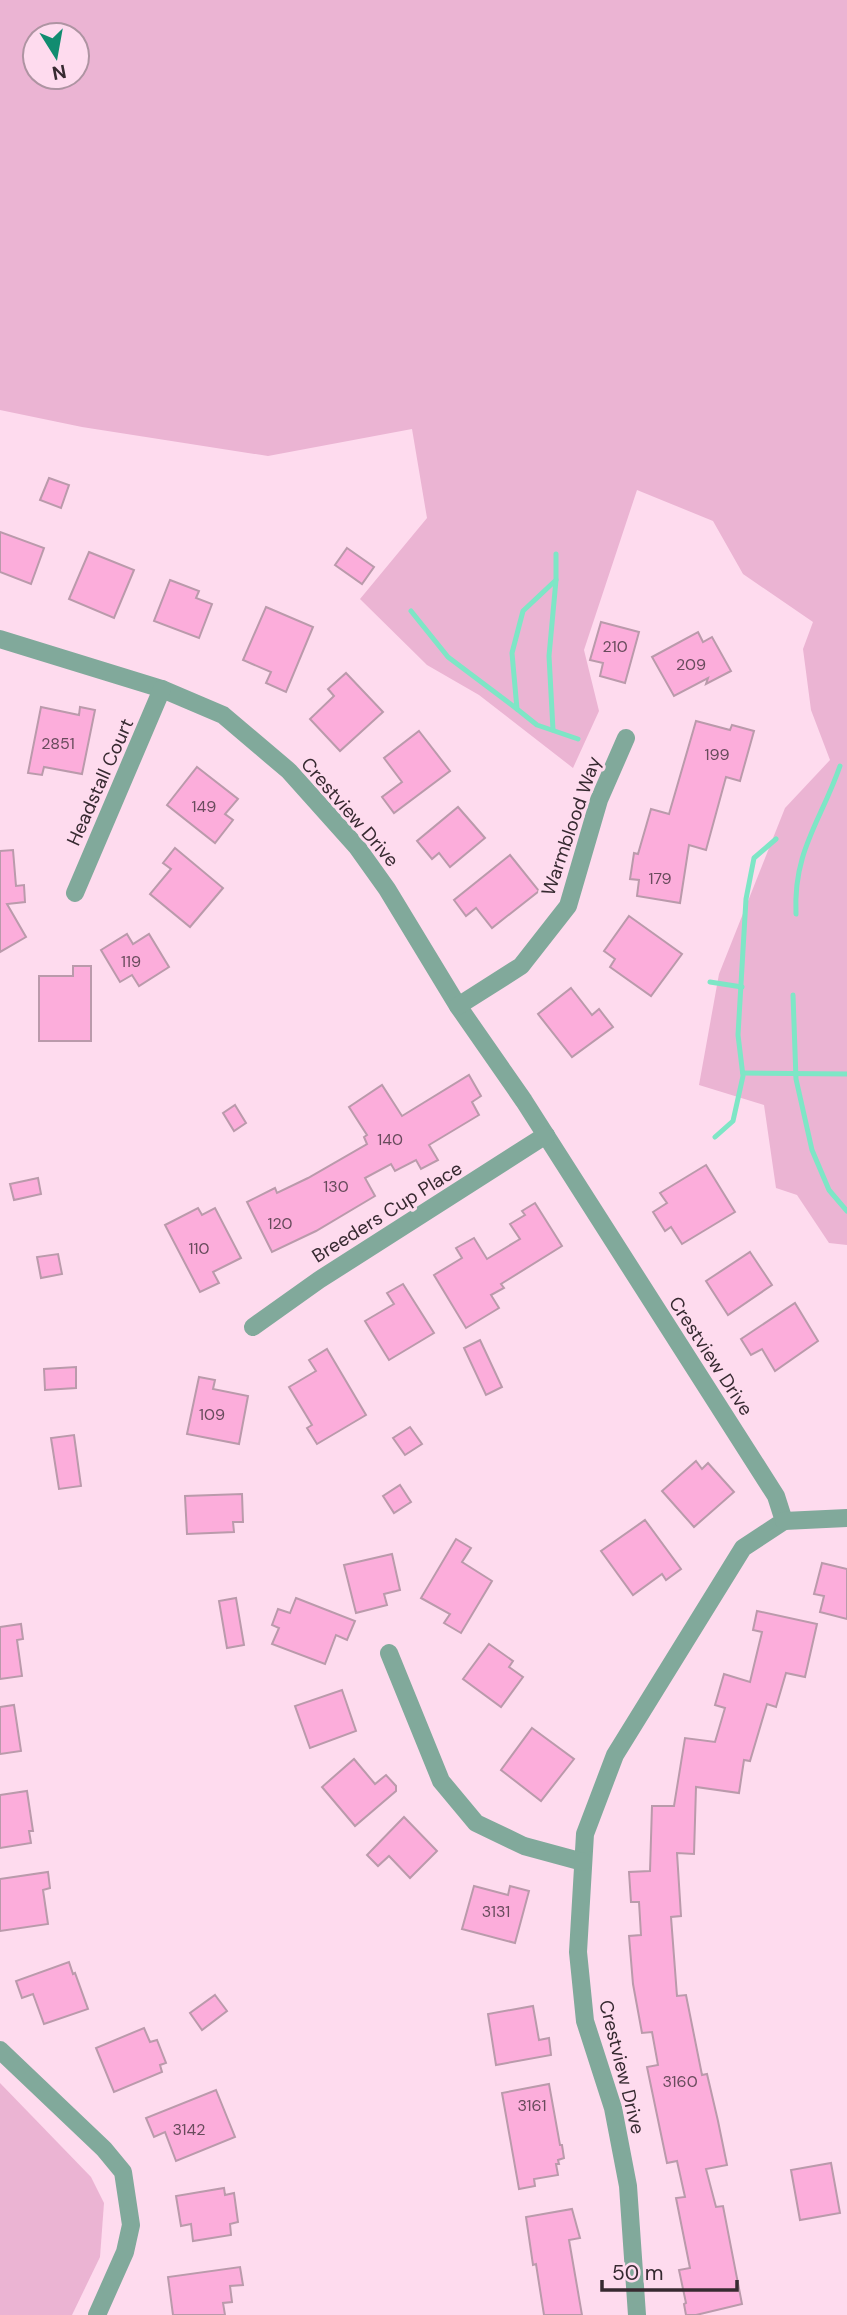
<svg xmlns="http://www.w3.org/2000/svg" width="847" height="2315" font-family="'DM Sans',sans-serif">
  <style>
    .green { fill: #ebb4d3; fill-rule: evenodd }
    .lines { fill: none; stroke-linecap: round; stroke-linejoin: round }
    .stream { stroke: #7ee6c6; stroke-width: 5 }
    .building { fill: #fcaddb; stroke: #ba9aab; stroke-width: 2 }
    .minor { stroke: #81a99b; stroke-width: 18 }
    .labels { text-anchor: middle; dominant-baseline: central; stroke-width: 6; stroke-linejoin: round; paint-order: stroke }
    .number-label { font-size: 16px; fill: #684b5c }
    .street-label { font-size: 19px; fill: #372a31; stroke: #fedbee }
  </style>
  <rect width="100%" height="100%" fill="#fedbee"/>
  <g class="green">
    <path d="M0 0H847V1245L829 1243 797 1195 776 1188 764 1105 699 1085 719 974 785 808 830 760 811 710 803 649 813 622 743 574 713 521 637 490 584 650 599 711 573 768 479 695 427 665 360 599 427 518 412 429 268 456 82 427 0 410ZM35 35H77V77H35Z"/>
    <polygon points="0,2083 91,2177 104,2203 100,2257 72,2315 0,2315"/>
  </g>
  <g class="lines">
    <g class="stream">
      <polyline points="556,554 556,580 523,611 512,653 517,709 537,725 578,739"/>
      <polyline points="411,611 448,657 517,709"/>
      <polyline points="553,730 549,656 556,580"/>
      <path d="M796 914C793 851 821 821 840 766"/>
      <polyline points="710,982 742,987"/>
      <polyline points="793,995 796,1079 812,1150 829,1190 847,1211"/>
      <polyline points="743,1073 847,1074"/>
      <polyline points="715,1137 733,1121 743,1076 738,1035 746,899 754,858 776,839"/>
    </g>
  </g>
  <g class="building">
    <polygon points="49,478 69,485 61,508 40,500"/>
    <polygon points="0,532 44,548 31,584 0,572"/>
    <polygon points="347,548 374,567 362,584 335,565"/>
    <polygon points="89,552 134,570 114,618 69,599"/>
    <polygon points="170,580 199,591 196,598 212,604 199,638 154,621"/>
    <polygon points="266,607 313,627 286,692 266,683 271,672 243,660"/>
    <polygon points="601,622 639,632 625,683 600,676 603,663 590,660"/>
    <polygon points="698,632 703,642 712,637 731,671 706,684 708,678 674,696 652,657"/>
    <polygon points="346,673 383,712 340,751 310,719 334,696 328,689"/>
    <polygon points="41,707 79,715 80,707 95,710 82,774 44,767 42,775 28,773"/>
    <polygon points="696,721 730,730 732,725 754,731 740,781 726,777 706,850 689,845 680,903 637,896 639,880 630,879 634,853 638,854 651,809 669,814"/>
    <polygon points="419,731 450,771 394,813 382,797 402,782 384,758"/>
    <polygon points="197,767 238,799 225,814 233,820 215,843 167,805"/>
    <polygon points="458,807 485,838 450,867 439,853 432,859 417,841"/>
    <polygon points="175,848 223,888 190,927 150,894 171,869 163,863"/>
    <polygon points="13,850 16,886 24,885 25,902 7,904 26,937 0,952 0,851"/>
    <polygon points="510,855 539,891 492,928 476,908 466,916 454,900"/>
    <polygon points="629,916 682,954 651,996 610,967 615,959 604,951"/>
    <polygon points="127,934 133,944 149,934 169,967 139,986 132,975 120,982 101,950"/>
    <polygon points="73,966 91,966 91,1041 39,1041 39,976 73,976"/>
    <polygon points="571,988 592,1015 599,1009 613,1027 572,1057 538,1014"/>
    <polygon points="469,1075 481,1096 472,1102 479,1115 429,1145 438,1160 421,1169 416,1160 395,1171 391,1164 365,1178 375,1196 316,1231 272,1252 247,1202 275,1188 277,1193 308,1178 367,1144 364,1137 367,1135 349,1107 382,1085 402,1116"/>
    <polygon points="235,1105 246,1123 234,1131 223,1113"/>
    <polygon points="706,1165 735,1212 682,1244 671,1227 665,1231 653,1212 667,1203 660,1193"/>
    <polygon points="38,1178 41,1194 14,1200 10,1184"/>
    <polygon points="535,1203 562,1246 501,1284 504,1288 491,1295 499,1308 466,1328 434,1275 462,1258 456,1248 474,1238 487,1259 520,1239 510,1224 525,1215 522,1211"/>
    <polygon points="198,1208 202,1215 215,1208 241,1258 213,1272 219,1283 200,1292 165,1225"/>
    <polygon points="750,1252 772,1285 728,1315 706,1281"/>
    <polygon points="58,1254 62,1274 41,1278 37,1257"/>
    <polygon points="403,1284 434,1333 389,1360 365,1321 394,1304 387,1293"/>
    <polygon points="795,1303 818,1341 775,1371 762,1349 751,1355 741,1339"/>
    <polygon points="480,1340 502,1387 486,1395 464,1348"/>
    <polygon points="327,1349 366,1415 317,1444 307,1428 312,1425 289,1387 316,1371 309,1360"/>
    <polygon points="76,1367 76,1388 45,1390 44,1369"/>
    <polygon points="199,1377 215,1380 213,1389 248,1396 239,1444 187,1434"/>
    <polygon points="410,1427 422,1444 405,1455 393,1438"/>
    <polygon points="74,1435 81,1486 59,1489 51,1438"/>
    <polygon points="696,1461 702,1469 708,1463 734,1492 694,1527 662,1491"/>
    <polygon points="400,1485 411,1502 394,1513 383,1496"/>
    <polygon points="242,1494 243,1522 233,1522 234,1532 187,1534 185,1496"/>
    <polygon points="645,1520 681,1569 666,1580 662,1574 633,1595 601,1551"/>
    <polygon points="456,1539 471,1548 462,1562 492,1581 461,1633 444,1623 450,1614 421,1598"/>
    <polygon points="392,1554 400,1590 384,1594 387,1605 356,1613 344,1565"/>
    <polygon points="822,1563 847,1569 847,1619 820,1612 824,1596 814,1594"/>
    <polygon points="236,1598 244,1645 227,1648 219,1601"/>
    <polygon points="296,1598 355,1621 347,1640 336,1635 325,1664 272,1644 279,1628 272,1625 278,1609 290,1613"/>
    <polygon points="757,1611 817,1624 805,1677 786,1673 776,1707 767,1704 750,1761 744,1760 739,1793 696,1787 694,1854 677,1853 681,1916 671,1917 677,1996 686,1995 702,2075 707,2074 718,2121 727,2165 706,2169 716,2207 723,2206 742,2304 696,2315 686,2315 684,2304 686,2303 679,2270 690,2268 676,2198 685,2197 677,2161 667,2163 647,2067 658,2065 652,2032 642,2033 633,1984 629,1936 641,1935 639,1902 631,1902 629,1872 650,1871 652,1806 674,1806 685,1738 715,1742 725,1708 715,1705 724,1674 750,1682 762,1632 753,1630"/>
    <polygon points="21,1624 23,1639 17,1640 22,1676 0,1679 0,1627"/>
    <polygon points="489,1644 513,1661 509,1667 523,1677 501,1707 463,1679"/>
    <polygon points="342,1690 356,1731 310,1748 295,1706"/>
    <polygon points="14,1705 21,1751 0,1754 0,1707"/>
    <polygon points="532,1728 574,1759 541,1801 501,1770"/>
    <polygon points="354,1759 375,1784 386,1775 396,1786 396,1791 355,1826 322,1787"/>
    <polygon points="27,1791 33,1831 29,1831 31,1843 0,1848 0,1795"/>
    <polygon points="404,1817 437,1851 410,1878 389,1856 378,1866 367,1855"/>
    <polygon points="48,1872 50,1888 43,1890 48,1924 0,1931 0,1879"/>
    <polygon points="474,1886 508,1895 510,1886 529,1891 515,1943 462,1929"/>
    <polygon points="69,1962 73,1974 75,1973 88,2009 44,2024 33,1994 22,1998 16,1981"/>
    <polygon points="215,1995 227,2011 202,2030 190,2013"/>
    <polygon points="533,2006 539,2040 549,2038 551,2055 496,2065 488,2014"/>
    <polygon points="144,2028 150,2042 157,2040 166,2063 160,2065 162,2072 114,2092 96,2048"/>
    <polygon points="549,2084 560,2145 562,2145 564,2158 558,2160 559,2164 556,2164 558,2175 534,2179 535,2186 519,2189 502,2093"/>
    <polygon points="216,2090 235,2137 176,2161 165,2132 154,2137 146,2118"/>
    <polygon points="831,2163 840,2213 800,2220 791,2170"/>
    <polygon points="224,2188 225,2195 234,2193 238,2222 230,2224 231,2235 193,2241 191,2224 181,2226 176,2196"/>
    <polygon points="572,2209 580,2238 569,2240 582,2315 544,2315 536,2264 533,2265 526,2217"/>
    <polygon points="240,2267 243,2285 230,2286 232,2302 223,2303 225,2315 173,2315 168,2277"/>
  </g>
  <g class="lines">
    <g class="minor">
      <polyline points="0,639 162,689 223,715 289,771 357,847 387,889 458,1006 524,1101 776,1496 784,1521 743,1548 615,1755 585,1834 578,1952 585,2021 613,2108 628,2186 637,2315"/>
      <polyline points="75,893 162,689"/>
      <polyline points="458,1006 521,966 568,906 599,800 626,738"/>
      <polyline points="253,1327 319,1280 546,1135"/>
      <polyline points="784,1521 847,1518"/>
      <polyline points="389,1653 441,1781 476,1823 524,1846 583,1862"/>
      <polyline points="0,2050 104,2149 123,2172 131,2225 125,2252 97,2315"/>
    </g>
  </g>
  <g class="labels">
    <g class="number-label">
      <text x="615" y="646">210</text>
      <text x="691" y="664">209</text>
      <text x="58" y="743">2851</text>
      <text x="717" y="754">199</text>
      <text x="204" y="806">149</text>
      <text x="660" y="878">179</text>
      <text x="131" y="961">119</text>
      <text x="390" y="1139">140</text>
      <text x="336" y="1186">130</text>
      <text x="280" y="1223">120</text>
      <text x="199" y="1248">110</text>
      <text x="212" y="1414">109</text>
      <text x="496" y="1911">3131</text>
      <text x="680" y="2081">3160</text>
      <text x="532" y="2105">3161</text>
      <text x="189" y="2129">3142</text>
    </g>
    <g class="street-label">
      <text transform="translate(100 782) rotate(-66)">Headstall Court</text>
      <text transform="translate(350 812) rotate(49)">Crestview Drive</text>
      <text transform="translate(571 826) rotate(-71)">Warmblood Way</text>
      <text transform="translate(387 1212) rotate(-32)">Breeders Cup Place</text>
      <text transform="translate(711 1356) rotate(57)">Crestview Drive</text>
      <text transform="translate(622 2067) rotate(76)">Crestview Drive</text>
    </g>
  </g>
  <g transform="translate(56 56) rotate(169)"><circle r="33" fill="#fedbee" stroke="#ae94a2" stroke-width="2"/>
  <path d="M0-5L12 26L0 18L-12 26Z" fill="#118c70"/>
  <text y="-10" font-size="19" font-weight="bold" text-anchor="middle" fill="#372a31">N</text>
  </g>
  <path d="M602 2280v10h135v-10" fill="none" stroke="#372a31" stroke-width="3.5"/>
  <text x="612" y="2280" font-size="21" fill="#372a31" stroke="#fedbee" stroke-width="5" paint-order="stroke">50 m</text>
</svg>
